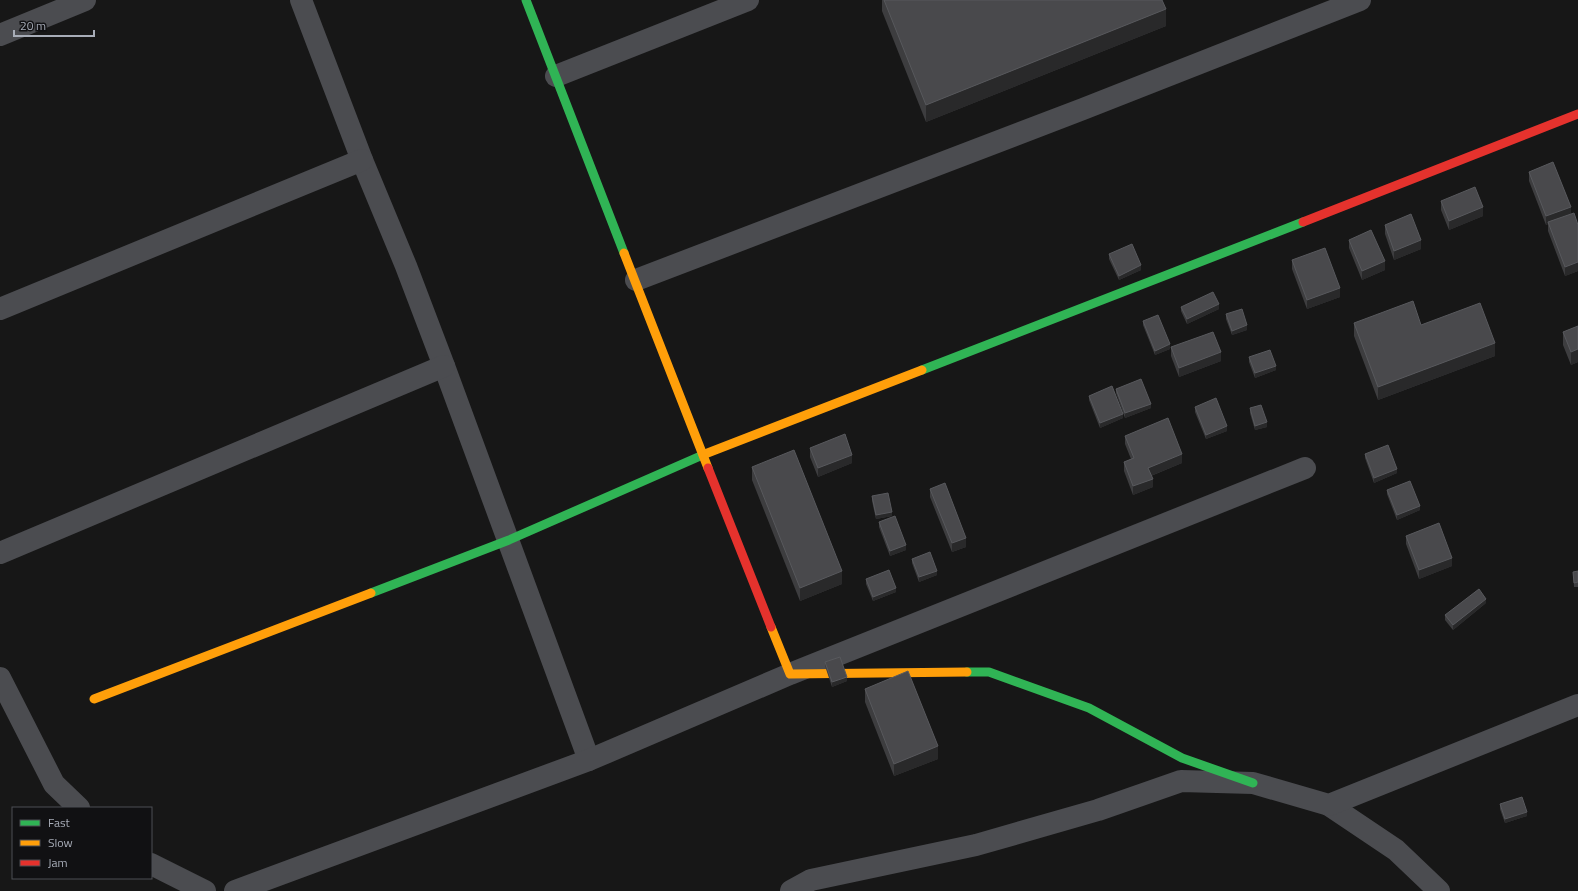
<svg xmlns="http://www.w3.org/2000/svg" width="1578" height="891" font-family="'Titillium Web',sans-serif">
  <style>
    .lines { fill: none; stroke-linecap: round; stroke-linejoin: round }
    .street { stroke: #4b4c50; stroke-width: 22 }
    .fast { stroke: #30b455; stroke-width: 9 }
    .slow { stroke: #ff9f0a; stroke-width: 9 }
    .jam { stroke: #e5322d; stroke-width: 9 }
    .wall { fill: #3d3d3f }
    .shaded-wall { fill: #29292a }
    .building { fill: #49494c; stroke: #58595d }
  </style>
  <rect width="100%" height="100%" fill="#171717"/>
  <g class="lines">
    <g class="street">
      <polyline points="301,0 362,160 406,266 444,366 589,760"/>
      <polyline points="0,35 85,0"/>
      <polyline points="556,76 748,0"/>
      <polyline points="636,280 1083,109 1360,0"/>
      <polyline points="0,309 362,160"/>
      <polyline points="0,553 444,366"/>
      <polyline points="0,678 54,784 79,808"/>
      <polyline points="1329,805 1396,850 1439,891"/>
      <polyline points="151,864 205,891"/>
      <polyline points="235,891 589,760 790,674 1305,468"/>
      <polyline points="791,891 811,880 976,845 1098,810 1181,781 1253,783 1329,805 1578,705"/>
    </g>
    <g class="fast">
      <polyline points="526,0 624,253"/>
      <polyline points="922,370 1303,222"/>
      <polyline points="371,593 509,540 705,454"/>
      <polyline points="967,672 989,672 1089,708 1182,758 1253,783"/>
    </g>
    <g class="slow">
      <polyline points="624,253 708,468"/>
      <polyline points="705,454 922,370"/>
      <polyline points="771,627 790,674 967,672"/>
      <polyline points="94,699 371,593"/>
    </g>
    <g class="jam">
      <polyline points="1303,222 1578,114"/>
      <polyline points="708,468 771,627"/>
    </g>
  </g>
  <g class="wall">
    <polygon points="882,0 1162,0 1166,26 926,122 882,11"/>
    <polygon points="1529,172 1571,214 1578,225 1578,271 1565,276 1548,231 1548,224 1546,225 1529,181"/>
    <polygon points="1441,201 1483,216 1449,230 1441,210"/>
    <polygon points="1385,225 1421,249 1394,260 1385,234"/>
    <polygon points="1349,240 1385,270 1362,280 1349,248"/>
    <polygon points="1109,254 1141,270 1119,280 1109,259"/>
    <polygon points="1292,260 1340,297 1307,309 1292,269"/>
    <polygon points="1181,307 1219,309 1187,324 1181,311"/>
    <polygon points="1226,314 1247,330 1232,335 1226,319"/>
    <polygon points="1143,321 1170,349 1155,355 1143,325"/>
    <polygon points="1354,323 1421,325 1495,356 1378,400 1354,336"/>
    <polygon points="1578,326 1578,362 1571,365 1563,345 1563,332"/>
    <polygon points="1171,347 1221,361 1179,377 1171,356"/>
    <polygon points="1249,357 1276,370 1255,378 1249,362"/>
    <polygon points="1116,389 1151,408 1125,418 1116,393"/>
    <polygon points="1089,396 1123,418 1100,428 1089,400"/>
    <polygon points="1195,407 1227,431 1206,439 1195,412"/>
    <polygon points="1250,408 1267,427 1255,430 1250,413"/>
    <polygon points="1125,436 1182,463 1151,476 1153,487 1133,495 1124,471 1124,462 1131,459 1125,444"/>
    <polygon points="810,448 852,463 818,477 810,457"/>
    <polygon points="1365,454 1397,473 1374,483 1365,458"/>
    <polygon points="752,467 842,584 800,601 752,480"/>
    <polygon points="930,489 966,547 952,552 930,497"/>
    <polygon points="1387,490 1420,510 1397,520 1387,494"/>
    <polygon points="872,496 892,516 876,519 872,501"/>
    <polygon points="879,522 906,550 890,556 879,527"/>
    <polygon points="1406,536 1452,566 1419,579 1406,544"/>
    <polygon points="912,559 937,575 919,582 912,563"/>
    <polygon points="1578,571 1578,587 1574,587 1573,572"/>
    <polygon points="866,579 896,592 873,601 866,584"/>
    <polygon points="1486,603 1453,630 1445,620 1445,615"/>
    <polygon points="825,662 847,681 832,687 825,666"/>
    <polygon points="865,689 938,759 894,776 865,702"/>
    <polygon points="1500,804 1527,816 1505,823 1500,809"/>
  </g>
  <g class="shaded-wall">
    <polygon points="1166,9 1166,26 926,122 926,105"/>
    <polygon points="1483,207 1483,216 1449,230 1449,221"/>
    <polygon points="1571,207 1571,216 1548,222 1548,224 1546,225 1546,216"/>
    <polygon points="1421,240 1421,249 1394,260 1394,251"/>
    <polygon points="1385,261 1385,270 1362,280 1362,271"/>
    <polygon points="1578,262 1578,271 1565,276 1565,267"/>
    <polygon points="1141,265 1141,270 1119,280 1119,276"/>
    <polygon points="1340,288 1340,297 1307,309 1307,300"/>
    <polygon points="1219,304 1219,309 1187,324 1187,319"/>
    <polygon points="1247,325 1247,330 1232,335 1232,331"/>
    <polygon points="1495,343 1495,356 1378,400 1378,387"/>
    <polygon points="1170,344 1170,349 1155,355 1155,351"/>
    <polygon points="1578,349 1578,362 1571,365 1571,352"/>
    <polygon points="1221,352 1221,361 1179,377 1179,368"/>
    <polygon points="1276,366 1276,370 1255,378 1255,373"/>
    <polygon points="1151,404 1151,408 1125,418 1125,413"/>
    <polygon points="1123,414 1123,418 1100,428 1100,423"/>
    <polygon points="1267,422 1267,427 1255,430 1255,426"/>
    <polygon points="1227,426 1227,431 1206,439 1206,435"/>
    <polygon points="1182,454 1182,463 1148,477 1148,468"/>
    <polygon points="852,455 852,463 818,477 818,468"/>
    <polygon points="1397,469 1397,473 1374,483 1374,478"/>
    <polygon points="1153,479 1153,487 1133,495 1133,486"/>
    <polygon points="1420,506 1420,510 1397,520 1397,515"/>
    <polygon points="892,512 892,516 876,519 876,515"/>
    <polygon points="966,538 966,547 952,552 952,543"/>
    <polygon points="906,545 906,550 890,556 890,551"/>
    <polygon points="1452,558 1452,566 1419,579 1419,570"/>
    <polygon points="842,571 842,584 800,601 800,588"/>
    <polygon points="937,571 937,575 919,582 919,577"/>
    <polygon points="896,588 896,592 873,601 873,597"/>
    <polygon points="1486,599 1486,603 1453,630 1453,625"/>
    <polygon points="847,677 847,681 832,687 832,682"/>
    <polygon points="938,746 938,759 894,776 894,764"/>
    <polygon points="1527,812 1527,816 1505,823 1505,819"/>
  </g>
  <g class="building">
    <polygon points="884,0 1162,0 1166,9 926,105"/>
    <polygon points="1553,162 1571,207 1546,216 1529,172"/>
    <polygon points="1475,187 1483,207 1449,221 1441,201"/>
    <polygon points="1574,213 1578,225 1578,262 1565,267 1548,222"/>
    <polygon points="1411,214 1421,240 1394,251 1385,225"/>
    <polygon points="1371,230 1385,261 1362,271 1349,240"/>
    <polygon points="1132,244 1141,265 1119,276 1109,254"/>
    <polygon points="1325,248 1340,288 1307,300 1292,260"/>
    <polygon points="1213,292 1219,304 1187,319 1181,307"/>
    <polygon points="1413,301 1421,325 1480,303 1495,343 1378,387 1354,323"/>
    <polygon points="1242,309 1247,325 1232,331 1226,314"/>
    <polygon points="1158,315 1170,344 1155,351 1143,321"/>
    <polygon points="1578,326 1578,349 1571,352 1563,332"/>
    <polygon points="1213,332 1221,352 1179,368 1171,347"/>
    <polygon points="1270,350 1276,366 1255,373 1249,357"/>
    <polygon points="1141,379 1151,404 1125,413 1116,389"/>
    <polygon points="1112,386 1123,414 1100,423 1089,396"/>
    <polygon points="1216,398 1227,426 1206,435 1195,407"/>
    <polygon points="1261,405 1267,422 1255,426 1250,408"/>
    <polygon points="1168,418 1182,454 1148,468 1153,479 1133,486 1124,462 1134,458 1125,436"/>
    <polygon points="845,434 852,455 818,468 810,448"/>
    <polygon points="1388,445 1397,469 1374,478 1365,454"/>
    <polygon points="794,450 842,571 800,588 752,467"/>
    <polygon points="1410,481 1420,506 1397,515 1387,490"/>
    <polygon points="945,483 966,538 952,543 930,489"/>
    <polygon points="888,493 892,512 876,515 872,496"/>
    <polygon points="895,516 906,545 890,551 879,522"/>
    <polygon points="1439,523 1452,558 1419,570 1406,536"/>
    <polygon points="930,552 937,571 919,577 912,559"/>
    <polygon points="889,570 896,588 873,597 866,579"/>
    <polygon points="1578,571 1578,582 1574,583 1573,572"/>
    <polygon points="1479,589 1486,599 1453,625 1445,615"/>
    <polygon points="840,657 847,677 832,682 825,662"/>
    <polygon points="908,671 938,746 894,764 865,689"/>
    <polygon points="1522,797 1527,812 1505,819 1500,804"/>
  </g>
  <rect x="12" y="807" width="140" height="72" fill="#111113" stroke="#4d4f55"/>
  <rect x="20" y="820" width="20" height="6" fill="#30b455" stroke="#4d4f55"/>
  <text x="48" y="827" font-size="12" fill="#a8adb8">Fast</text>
  <rect x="20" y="840" width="20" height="6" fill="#ff9f0a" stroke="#4d4f55"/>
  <text x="48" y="847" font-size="12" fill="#a8adb8">Slow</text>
  <rect x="20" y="860" width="20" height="6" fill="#e5322d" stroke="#4d4f55"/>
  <text x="48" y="867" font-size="12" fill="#a8adb8">Jam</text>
  <path d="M14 30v6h80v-6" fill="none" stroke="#a8adb8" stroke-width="2"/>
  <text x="20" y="30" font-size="12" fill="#a8adb8" stroke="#111113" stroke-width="3" paint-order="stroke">20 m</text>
</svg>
